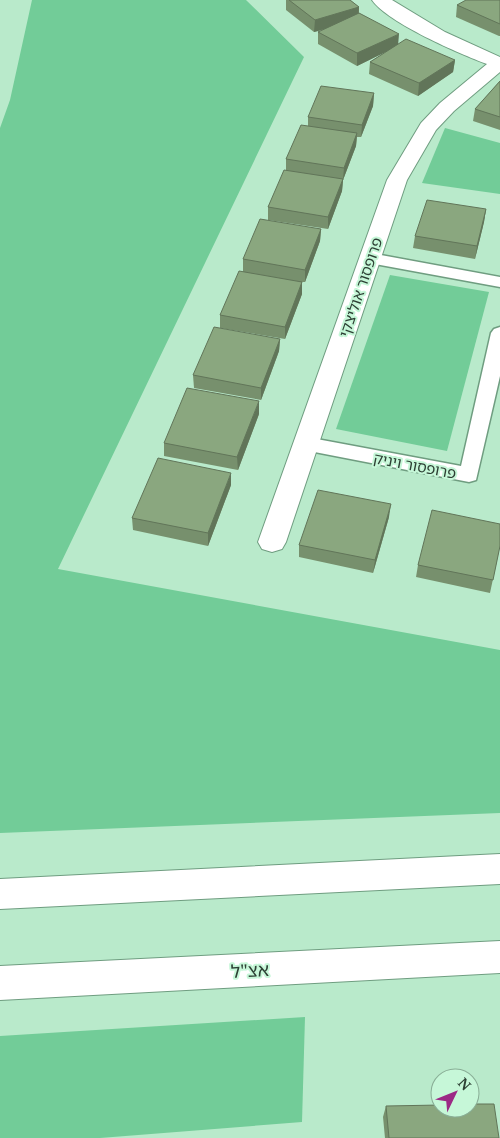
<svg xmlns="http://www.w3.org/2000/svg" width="500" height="1138" font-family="'Noto Serif','Noto Sans Hebrew',serif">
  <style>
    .green { fill: #72cc98 }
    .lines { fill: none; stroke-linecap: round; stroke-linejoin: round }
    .lane-casing { stroke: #6f9d80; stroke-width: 3 }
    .street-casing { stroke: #6f9d80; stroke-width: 2 }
    .primary-casing { stroke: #6f9d80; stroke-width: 2 }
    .lane { fill: #fff; fill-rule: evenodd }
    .street { fill: #fff; fill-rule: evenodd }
    .primary { fill: #fff; fill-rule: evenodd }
    .wall { fill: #77906d }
    .shaded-wall { fill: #617559 }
    .building { fill: #8aa77f; stroke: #617559 }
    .labels { text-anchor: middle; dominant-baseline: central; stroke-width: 4; stroke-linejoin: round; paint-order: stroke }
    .street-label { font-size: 15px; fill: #2d4034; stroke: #c6f7d8 }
    .near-street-label { font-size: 18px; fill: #2d4034; stroke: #c6f7d8 }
  </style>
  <rect width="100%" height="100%" fill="#b9eacb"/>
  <g class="green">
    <polygon points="32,0 246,0 304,57 58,569 500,650 500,813 0,833 0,128 10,100"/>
    <polygon points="445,128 500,143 500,194 422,183"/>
    <polygon points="390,275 489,292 447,451 336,429"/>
    <polygon points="305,1017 302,1122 100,1138 0,1138 0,1036"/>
  </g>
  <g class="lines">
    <g class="lane-casing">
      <g id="lane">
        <polygon points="370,253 500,277 500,287 364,262 361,258 364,254"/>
        <polygon points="500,327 500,376 476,480 469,482 299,449 296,444 299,439 306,437 461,466 491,333 494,329"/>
      </g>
    </g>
    <g class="street-casing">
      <path id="street" d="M372 0H392L445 32 500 57V72L454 111 436 130 407 180 286 542 282 549 272 552 262 549 258 542 387 180 421 123 440 103 487 64C460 54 388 23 372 0Z"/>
    </g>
    <g class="primary-casing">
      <g id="primary">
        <polygon points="500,854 500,884 0,909 0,879"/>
        <polygon points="500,941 500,973 0,1000 0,966"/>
      </g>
    </g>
    <use href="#lane" class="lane"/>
    <use href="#street" class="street"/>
    <use href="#primary" class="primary"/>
  </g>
  <g class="wall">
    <polygon points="286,0 350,0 359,7 359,13 398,44 455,60 453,72 418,96 369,74 370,62 389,50 357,66 318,44 318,32 323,30 314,32 286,10"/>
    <polygon points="500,0 500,36 499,36 456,17 457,5"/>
    <polygon points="500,81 500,130 473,121 475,109"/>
    <polygon points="374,93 373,106 361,137 357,137 356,146 343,180 342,191 328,229 268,220 268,207 286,170 286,159 308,126 308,117"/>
    <polygon points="486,209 484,222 475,259 413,248 415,236"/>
    <polygon points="321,229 320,241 305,282 302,282 302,294 285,339 220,328 220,315 243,272 243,259"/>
    <polygon points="280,339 279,351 261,400 194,388 193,375"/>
    <polygon points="259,414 238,470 164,456 164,443"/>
    <polygon points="231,485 208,546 133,530 132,518"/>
    <polygon points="389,517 373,573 299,557 299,545"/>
    <polygon points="500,546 490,593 416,577 418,565"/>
    <polygon points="386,1106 499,1138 385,1138 383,1117"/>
  </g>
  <g class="shaded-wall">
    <polygon points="359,7 358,19 314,32 315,20"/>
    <polygon points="399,34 398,46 357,66 357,53"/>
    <polygon points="455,60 453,72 418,96 419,83"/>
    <polygon points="374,93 373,106 361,137 362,125"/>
    <polygon points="357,133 356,146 343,180 342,191 328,229 328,217 343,179 344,168"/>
    <polygon points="486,209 484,222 475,259 477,246"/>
    <polygon points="321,229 320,241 305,282 305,270"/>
    <polygon points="302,282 302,294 285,339 285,327"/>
    <polygon points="280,339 279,351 261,400 261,388"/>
    <polygon points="259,401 259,414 238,470 237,457"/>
    <polygon points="231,473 231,485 208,546 208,533"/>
    <polygon points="391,504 389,517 373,573 375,560"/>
  </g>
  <g class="building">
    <polygon points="289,0 350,0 359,7 315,20"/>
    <polygon points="466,0 500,0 500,24 457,5"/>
    <polygon points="359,13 399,34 357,53 318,32"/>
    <polygon points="406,39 455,60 419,83 370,62"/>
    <polygon points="500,81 500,117 475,109"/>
    <polygon points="321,86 374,93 362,125 308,117"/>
    <polygon points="301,125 357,133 344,168 286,159"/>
    <polygon points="284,170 343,179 328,217 268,207"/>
    <polygon points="427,200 486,209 477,246 415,236"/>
    <polygon points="260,219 321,229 305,270 243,259"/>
    <polygon points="239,271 302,282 285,327 220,315"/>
    <polygon points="214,327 280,339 261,388 193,375"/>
    <polygon points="187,388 259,401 237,457 164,443"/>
    <polygon points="158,458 231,473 208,533 132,518"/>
    <polygon points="318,490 391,504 375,560 299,545"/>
    <polygon points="432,510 500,524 500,546 493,580 418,565"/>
    <polygon points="470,1104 494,1104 499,1138 389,1138 386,1106 440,1105 440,1108 470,1108"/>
  </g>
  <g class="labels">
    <g class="street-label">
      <text transform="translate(360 287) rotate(-71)">פרופסור אוליצקי</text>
      <text transform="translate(415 465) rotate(11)">פרופסור ויניק</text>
    </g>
    <g class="near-street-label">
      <text transform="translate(250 970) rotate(-3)">אצ"ל</text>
    </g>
  </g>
  <g transform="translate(455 1093) rotate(47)"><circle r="24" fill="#c6f7d8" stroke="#89ae96"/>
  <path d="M0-4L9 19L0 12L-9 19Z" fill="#9c2985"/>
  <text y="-8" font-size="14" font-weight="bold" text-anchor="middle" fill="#2d4034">N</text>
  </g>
</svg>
